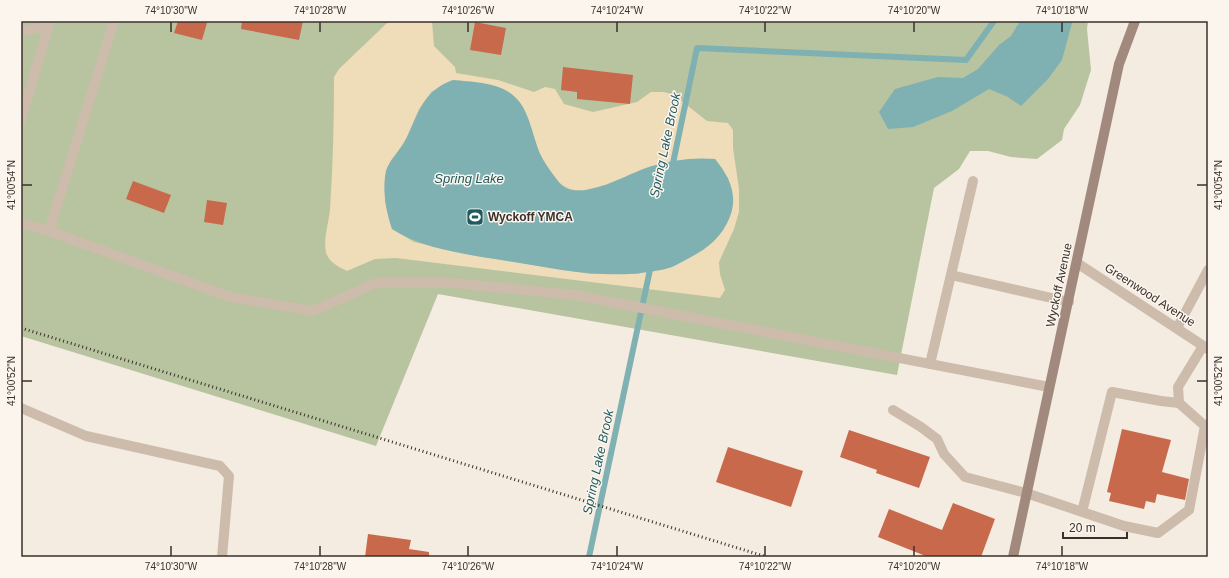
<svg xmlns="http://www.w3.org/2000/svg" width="1229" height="578" font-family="Arial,sans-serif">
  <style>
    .green { fill: #b8c4a0 }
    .sand { fill: #efdcb8; fill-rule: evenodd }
    .water { fill: #7fb0b2 }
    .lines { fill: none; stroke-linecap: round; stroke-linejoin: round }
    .stream { stroke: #7fb0b2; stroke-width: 6 }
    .building { fill: #c8694b }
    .service { stroke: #cdbbac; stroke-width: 10 }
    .minor { stroke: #cdbbac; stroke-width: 10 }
    .secondary { stroke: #a18a7d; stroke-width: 10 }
    .rail { stroke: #3b302b; stroke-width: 3; stroke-dasharray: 1 3; stroke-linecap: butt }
    .ticks { fill: none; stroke: #3b302b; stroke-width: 1.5 }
    .labels { text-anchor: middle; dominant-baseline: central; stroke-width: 3; stroke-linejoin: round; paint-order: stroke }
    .poi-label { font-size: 12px; font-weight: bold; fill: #3b302b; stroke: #fbf5ee; text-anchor: start }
    .street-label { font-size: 12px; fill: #3b302b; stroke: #fbf5ee }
    .water-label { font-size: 13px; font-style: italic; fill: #1f5a5e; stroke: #fbf5ee }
    .neatline { fill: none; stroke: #3b302b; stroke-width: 1.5 }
    .ticks-label { font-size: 10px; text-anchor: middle; fill: #3b302b }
  </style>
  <rect width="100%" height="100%" fill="#f4ebe1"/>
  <polygon class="green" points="21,21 1088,21 1087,29 1091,70 1080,105 1064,129 1062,140 1037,159 1011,157 988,151 970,151 959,169 934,188 897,375 438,294 376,446 21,336"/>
  <path class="sand" d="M393 21H432L434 46 455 67 456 73 498 80 534 92 545 87 555 89 564 104 593 112 637 102 651 92H664L674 95 707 121 728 123 733 130V148L739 189V212L734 229 719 262 720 274 725 290 720 298 396 258 375 259 347 271C339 267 328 262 326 252 323 240 329 222 330 209 333 165 334 121 334 77L339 69 386 24ZM432 91 527 117C537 144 548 195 585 190L715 159 728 178 733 200 639 274H590L482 257 414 242 392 229 385 202 386 171 407 137 419 109Z"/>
  <g class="water">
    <polygon points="1020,21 1071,21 1072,23 1062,60 1048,79 1021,106 1008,97 989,89 952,111 913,127 888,129 879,112 895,89 938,77 963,78 978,69 999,45 1011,36"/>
    <path d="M453 80C473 82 501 82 516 98 529 110 533 137 540 154 544 162 549 169 555 177 558 181 562 187 568 189 592 197 628 173 652 166 673 160 693 157 715 159 732 180 740 200 726 225 718 240 706 249 691 257 685 260 679 264 672 267 667 269 660 270 655 271 605 280 557 269 508 261 471 255 424 250 392 229 386 211 382 190 386 171 389 161 398 152 404 143 418 117 421 91 453 80Z"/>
  </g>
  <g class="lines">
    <g class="stream">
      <polyline points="672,168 697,48 966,60 994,21"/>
      <polyline points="589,557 651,265"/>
    </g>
  </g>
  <g class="building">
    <polygon points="178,21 200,21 207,23 202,40 174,33"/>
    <polygon points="242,21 303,21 299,40 241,29"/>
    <polygon points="475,22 506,28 501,55 470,50"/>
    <polygon points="563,67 633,75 630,104 577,99 577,92 561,90"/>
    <polygon points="133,181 171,195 164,213 126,199"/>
    <polygon points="207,200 227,203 223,225 204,222"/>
    <polygon points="1122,429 1171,440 1162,472 1189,479 1185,500 1157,494 1155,503 1146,501 1144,509 1109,501 1111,493 1107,492"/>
    <polygon points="849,430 930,457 919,488 876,473 877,470 840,457"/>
    <polygon points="728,447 803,471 791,507 716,482"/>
    <polygon points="953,503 995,519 981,557 928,557 878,537 889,509 942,530"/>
    <polygon points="368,534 411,540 409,549 429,552 429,557 365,557"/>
  </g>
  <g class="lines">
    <g class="service">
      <polyline points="21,31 48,27"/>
      <polyline points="21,120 50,21"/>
      <polyline points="21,223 49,231 230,297 313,311 376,283 453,283 575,295 1049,387"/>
      <polyline points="49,231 114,21"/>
      <polyline points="951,275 1069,302"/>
      <polyline points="1177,328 1208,270"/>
      <polyline points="930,364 973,181"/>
      <polyline points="1179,403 1178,387 1203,346"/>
      <polyline points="21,408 86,436 220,466 229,476 222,557"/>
      <polyline points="893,410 921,427 937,439 944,454 965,477 1026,493 1124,526 1158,533 1189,510 1205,426 1179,403 1161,401 1112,392 1082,512"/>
    </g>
    <polyline class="minor" points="1077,263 1208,349"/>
    <polyline class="secondary" points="1013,557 1119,64 1135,21"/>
    <polyline class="rail" points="21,328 767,557"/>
  </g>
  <path class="ticks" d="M171 22V32M320 22V32M468 22V32M617 22V32M765 22V32M914 22V32M1062 22V32M22 185H32M1197 185H1207M22 381H32M1197 381H1207M171 546V556M320 546V556M468 546V556M617 546V556M765 546V556M914 546V556M1062 546V556"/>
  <defs>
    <g id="stadium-square" transform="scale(0.9)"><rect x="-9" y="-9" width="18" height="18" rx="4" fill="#1f5a5e" stroke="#fbf5ee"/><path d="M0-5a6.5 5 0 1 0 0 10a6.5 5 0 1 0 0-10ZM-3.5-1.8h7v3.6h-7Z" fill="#fff"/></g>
  </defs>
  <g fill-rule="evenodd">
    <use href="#stadium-square" x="475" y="217"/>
  </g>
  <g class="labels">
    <g class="poi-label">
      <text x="488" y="217">Wyckoff YMCA</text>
    </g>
    <g class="street-label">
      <text transform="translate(1059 285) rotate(-78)">Wyckoff Avenue</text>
      <text transform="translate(1150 295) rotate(33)">Greenwood Avenue</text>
    </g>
    <g class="water-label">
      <text transform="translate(665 145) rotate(-78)">Spring Lake Brook</text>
      <text x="469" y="178">Spring Lake</text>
      <text transform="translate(598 462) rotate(-78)">Spring Lake Brook</text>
    </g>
  </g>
  <rect width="1229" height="578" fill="none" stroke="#fbf5ee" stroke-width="44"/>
  <path d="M1063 532v6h64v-6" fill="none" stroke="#3b302b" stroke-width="2"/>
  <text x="1069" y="532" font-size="12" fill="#3b302b" stroke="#fbf5ee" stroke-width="3" paint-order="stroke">20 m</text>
  <rect x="22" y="22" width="1185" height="534" class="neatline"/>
  <g class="ticks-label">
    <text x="171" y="14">74°10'30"W</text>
    <text x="320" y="14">74°10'28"W</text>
    <text x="468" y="14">74°10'26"W</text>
    <text x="617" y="14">74°10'24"W</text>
    <text x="765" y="14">74°10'22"W</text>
    <text x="914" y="14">74°10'20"W</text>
    <text x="1062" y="14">74°10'18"W</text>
    <text transform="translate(11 185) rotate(-90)" y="4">41°00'54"N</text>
    <text transform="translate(1218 185) rotate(-90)" y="4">41°00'54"N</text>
    <text transform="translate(11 381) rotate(-90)" y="4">41°00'52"N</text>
    <text transform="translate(1218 381) rotate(-90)" y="4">41°00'52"N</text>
    <text x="171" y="570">74°10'30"W</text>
    <text x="320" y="570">74°10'28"W</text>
    <text x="468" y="570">74°10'26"W</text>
    <text x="617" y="570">74°10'24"W</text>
    <text x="765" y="570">74°10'22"W</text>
    <text x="914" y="570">74°10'20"W</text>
    <text x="1062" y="570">74°10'18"W</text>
  </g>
</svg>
